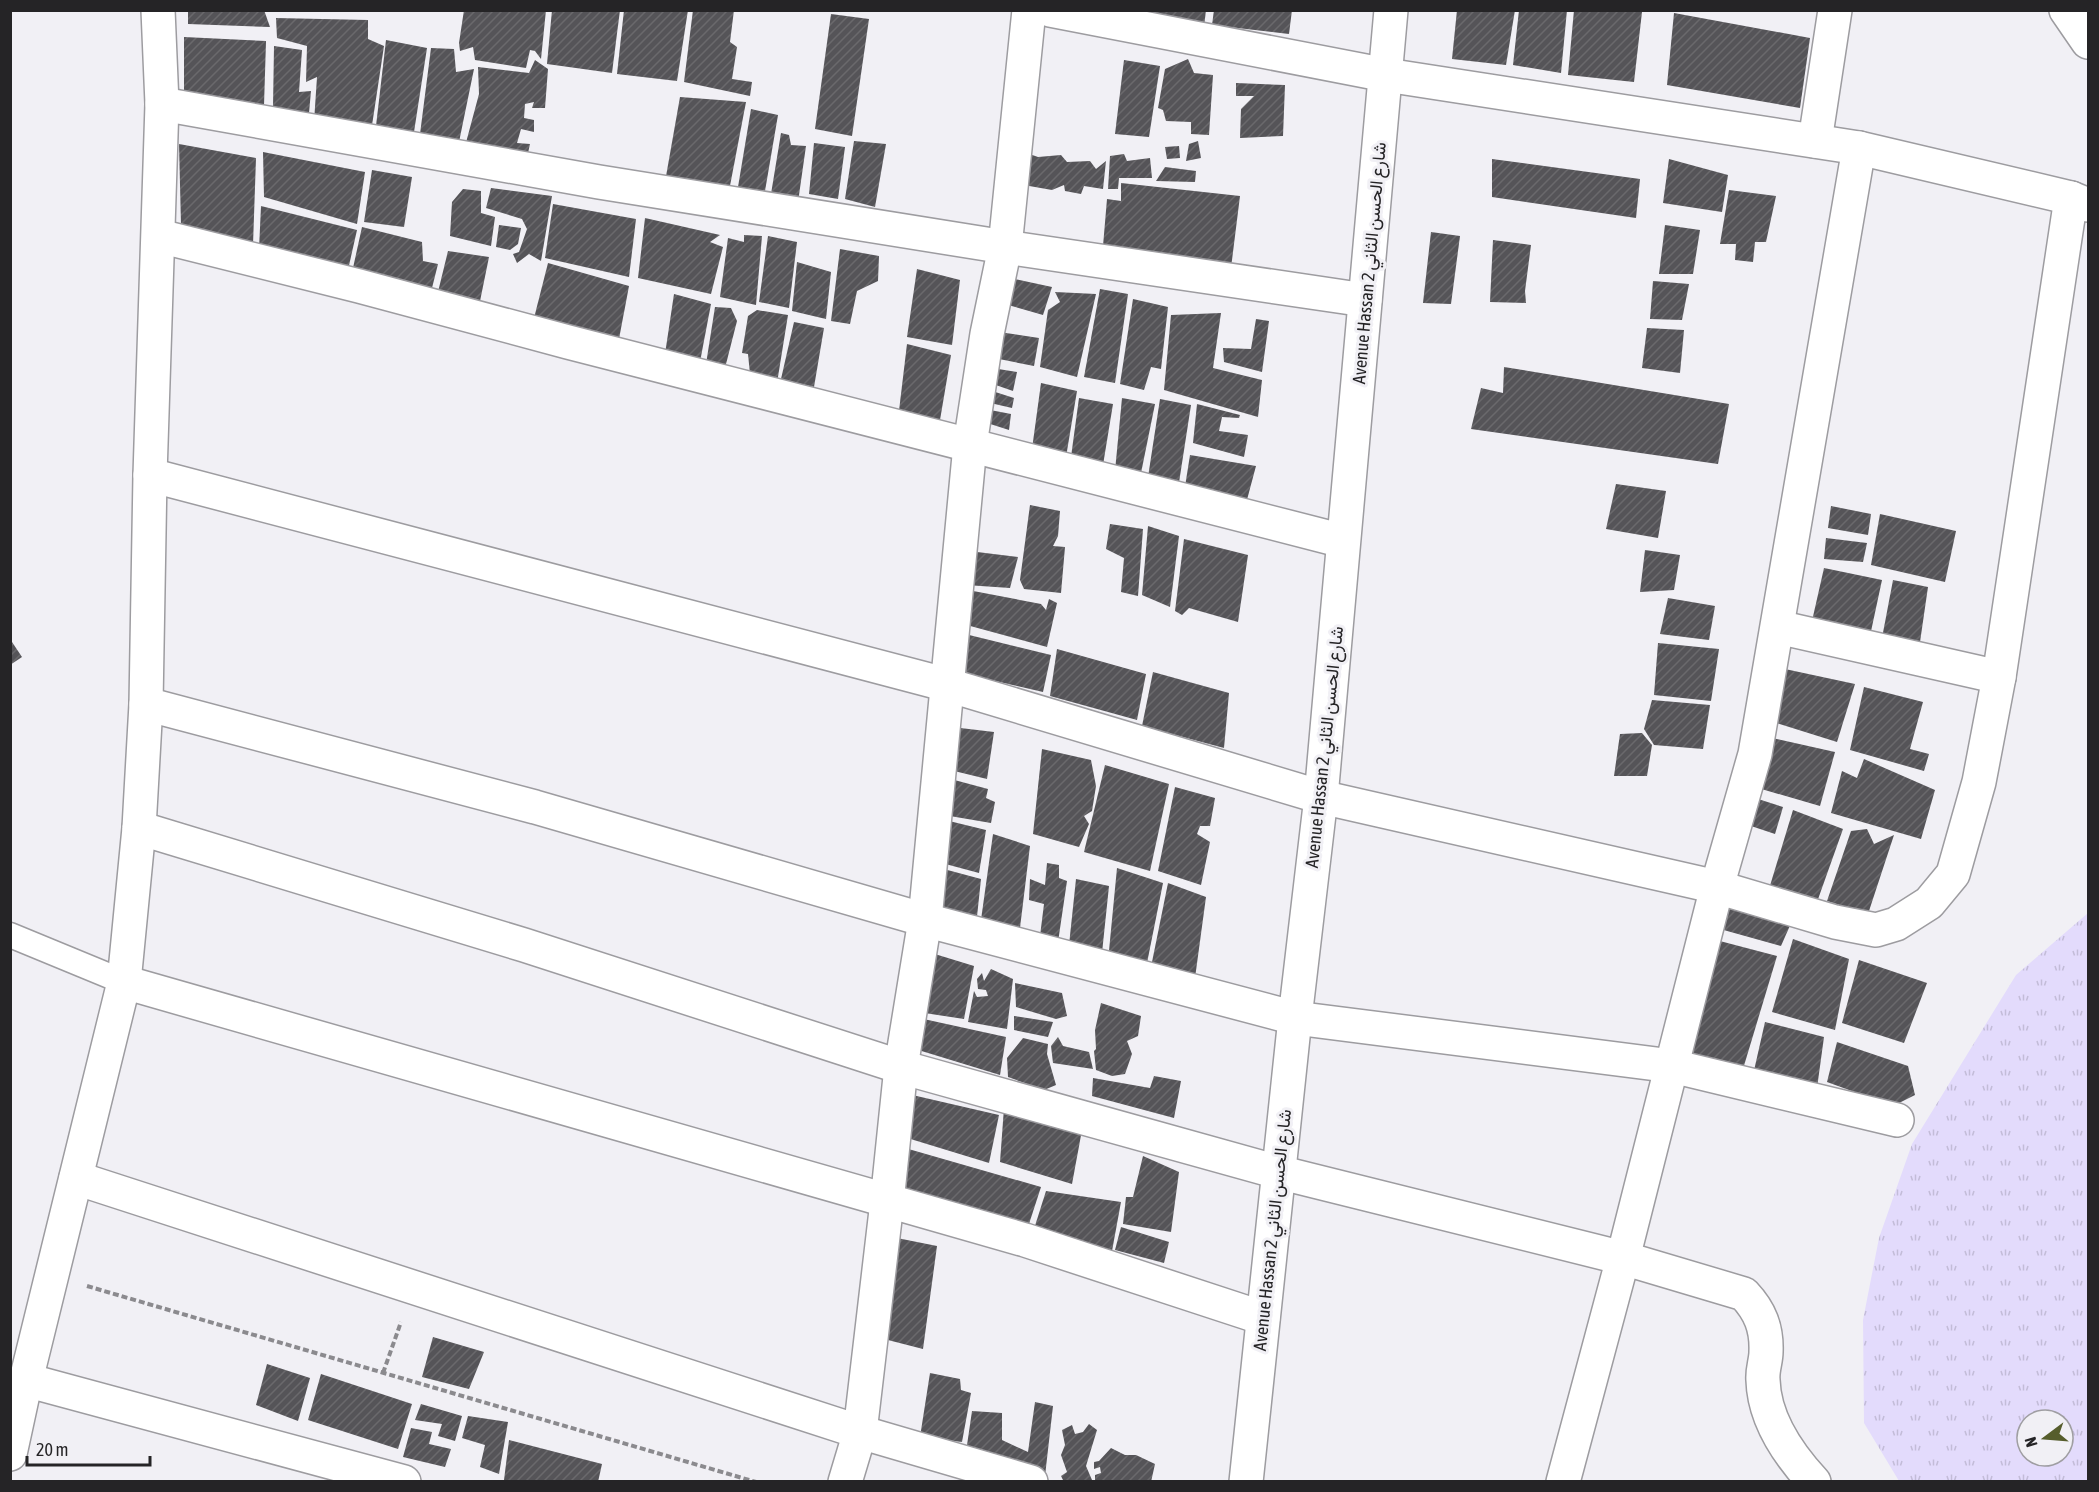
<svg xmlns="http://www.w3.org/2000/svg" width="2099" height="1492" font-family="'Asap Condensed',Vazirmatn,sans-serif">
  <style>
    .grass { fill: url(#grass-tufts); fill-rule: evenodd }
    .building { fill: url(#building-hatch) }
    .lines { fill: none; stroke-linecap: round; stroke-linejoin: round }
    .service-casing { stroke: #9d9ca0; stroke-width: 27 }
    .minor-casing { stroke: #9d9ca0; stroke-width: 36 }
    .primary-casing { stroke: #9d9ca0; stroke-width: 36 }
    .path { stroke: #8b8a8e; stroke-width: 4; stroke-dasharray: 6 3; stroke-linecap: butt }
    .service { stroke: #fff; stroke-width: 24 }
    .minor { stroke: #fff; stroke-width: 33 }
    .primary { stroke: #fff; stroke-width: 33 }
    .labels { text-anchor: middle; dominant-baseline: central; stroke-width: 6; stroke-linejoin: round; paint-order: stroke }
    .street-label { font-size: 18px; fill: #252426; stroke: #f1f0f5 }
  </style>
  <defs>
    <pattern id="grass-tufts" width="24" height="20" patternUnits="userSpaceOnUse" patternTransform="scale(1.5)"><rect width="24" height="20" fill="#e3dbfc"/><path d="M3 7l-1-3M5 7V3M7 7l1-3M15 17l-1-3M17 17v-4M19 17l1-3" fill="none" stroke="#c3bcd8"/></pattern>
    <pattern id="building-hatch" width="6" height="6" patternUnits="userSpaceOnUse" patternTransform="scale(1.5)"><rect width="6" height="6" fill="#555458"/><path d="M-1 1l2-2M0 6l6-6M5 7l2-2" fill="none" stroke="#6a696c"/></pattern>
  </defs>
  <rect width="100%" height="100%" fill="#f1f0f5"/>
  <path class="grass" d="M2088 913V1481H1899L1864 1423 1863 1320 1879 1238 1912 1144 2016 975ZM2027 1420H2063V1456H2027Z"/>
  <g class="building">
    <polygon points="188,10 264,10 270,27 188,24"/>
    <polygon points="464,10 546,10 541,59 535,51 530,50 526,68 475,60 473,47 460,51 459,43"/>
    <polygon points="552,10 620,10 612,73 547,64"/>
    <polygon points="624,10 688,10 677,81 617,74"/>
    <polygon points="693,10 734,10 730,42 737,47 732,79 752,82 750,96 684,82"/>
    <polygon points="1127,10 1206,10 1204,27"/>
    <polygon points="1214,10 1292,10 1289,34 1212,25"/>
    <polygon points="1457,10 1515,10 1506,65 1452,59"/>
    <polygon points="1519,10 1567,10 1561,73 1513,65"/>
    <polygon points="1574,10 1642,12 1634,82 1568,75"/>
    <polygon points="1674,13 1810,38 1800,108 1667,85"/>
    <polygon points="831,14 869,19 852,136 815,129"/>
    <polygon points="276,18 368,20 368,39 384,46 371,132 314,122 317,77 306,82 307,46 277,38"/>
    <polygon points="184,37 266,41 264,105 184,91"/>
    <polygon points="386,40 427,48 414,132 376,126"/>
    <polygon points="274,46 302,50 299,92 311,91 309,113 273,107"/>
    <polygon points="431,48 454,49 456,72 474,69 459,142 420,134"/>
    <polygon points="1188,59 1194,73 1213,75 1209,135 1191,134 1191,122 1166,121 1163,110 1158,108 1165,69"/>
    <polygon points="535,60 548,69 545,108 532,108 534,102 525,104 524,118 534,120 534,132 521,129 517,143 530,144 528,153 517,150 514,159 464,150 479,94 478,67 529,73"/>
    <polygon points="1124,60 1160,66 1149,137 1115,134"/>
    <polygon points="1236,83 1285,85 1283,136 1240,138 1241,109 1254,96 1236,96"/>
    <polygon points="680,97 746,102 729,191 665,182"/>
    <polygon points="751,109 778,115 765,191 738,187"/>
    <polygon points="781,133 789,135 791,145 806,146 798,202 771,194"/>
    <polygon points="854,141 886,144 875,207 845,199"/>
    <polygon points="1198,141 1201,158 1186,161 1189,144"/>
    <polygon points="814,143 845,147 838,199 809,194"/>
    <polygon points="179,144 256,158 253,245 181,225"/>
    <polygon points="1179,146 1180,158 1167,159 1165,147"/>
    <polygon points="1021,151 1038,157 1061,155 1067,162 1090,161 1096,169 1106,161 1103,189 1084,186 1081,194 1065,191 1064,185 1052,190 1018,184"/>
    <polygon points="263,152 365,172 357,224 264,197"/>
    <polygon points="1124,154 1127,161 1150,158 1152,178 1119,178 1118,189 1108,189 1110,156"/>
    <polygon points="1492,159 1640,179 1636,218 1492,197"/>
    <polygon points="1669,159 1728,175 1722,212 1663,203"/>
    <polygon points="1165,167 1196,171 1195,182 1156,181"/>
    <polygon points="372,170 412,177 404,227 364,222"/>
    <polygon points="1121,183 1240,196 1231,268 1103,246 1107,199 1121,201"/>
    <polygon points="491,188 552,196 541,261 529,254 517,263 513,254 519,252 527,229 522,219 486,208"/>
    <polygon points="463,189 481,191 481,213 495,217 491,246 450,236 452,202"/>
    <polygon points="1729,190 1776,196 1766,242 1755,242 1753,262 1735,260 1736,244 1720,244"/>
    <polygon points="553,204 636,219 629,277 545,258"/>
    <polygon points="261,206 357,230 348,270 259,249"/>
    <polygon points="645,218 720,235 710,242 723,247 711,294 638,278"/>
    <polygon points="499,225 521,228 518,244 510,250 496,247"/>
    <polygon points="1665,225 1700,230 1693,274 1659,274"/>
    <polygon points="362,227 422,242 423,261 438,264 431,292 353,268"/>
    <polygon points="1431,232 1460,236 1451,304 1423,303"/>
    <polygon points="744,235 762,236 756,305 720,297 728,238 744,242"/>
    <polygon points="768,236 797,242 789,308 759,302"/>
    <polygon points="1493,240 1531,245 1525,291 1526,303 1490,302"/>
    <polygon points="840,249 879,256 878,281 857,291 850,324 831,321"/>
    <polygon points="448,251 489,257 478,311 437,296"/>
    <polygon points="797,262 831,272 826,319 792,311"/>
    <polygon points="548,263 629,286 619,339 532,326"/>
    <polygon points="917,269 960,280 952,345 907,337"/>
    <polygon points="1005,277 1052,287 1043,315 1001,303"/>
    <polygon points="1653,281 1689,284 1682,320 1650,319"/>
    <polygon points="1100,289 1128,294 1115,383 1084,377"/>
    <polygon points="1055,292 1096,294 1077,377 1040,367 1048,310 1060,302"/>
    <polygon points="674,294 711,304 699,367 665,354"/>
    <polygon points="1133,299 1168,307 1161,369 1151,367 1144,390 1120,384"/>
    <polygon points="715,307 731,308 737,321 725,368 706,364"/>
    <polygon points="757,310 788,315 777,383 750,374 748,354 742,353 748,316"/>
    <polygon points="1221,313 1213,368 1262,380 1258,417 1164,390 1171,315"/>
    <polygon points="1256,319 1269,321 1262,372 1224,362 1223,348 1251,349"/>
    <polygon points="794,322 824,328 814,387 781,379"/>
    <polygon points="1647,328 1684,330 1680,373 1642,368"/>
    <polygon points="999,332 1039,338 1034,366 994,358"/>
    <polygon points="907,344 951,355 939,426 898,419"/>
    <polygon points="1504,367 1729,404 1718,464 1471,429 1481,388 1503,393"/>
    <polygon points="992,368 1017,372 1013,391 990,383"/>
    <polygon points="1041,383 1077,391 1066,457 1032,449"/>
    <polygon points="989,390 1014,398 1012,408 986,402"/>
    <polygon points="1079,398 1113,404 1103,465 1071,457"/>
    <polygon points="1122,398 1155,404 1140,478 1115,471"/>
    <polygon points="1160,399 1191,405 1178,489 1148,477"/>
    <polygon points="1197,404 1240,415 1239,418 1222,417 1219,431 1248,435 1244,457 1193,443"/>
    <polygon points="985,409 1011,414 1009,430 984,422"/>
    <polygon points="1190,455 1256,466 1244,511 1184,493"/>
    <polygon points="1616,484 1666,491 1658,538 1606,529"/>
    <polygon points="1030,505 1060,511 1058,536 1053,546 1065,547 1061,593 1024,589 1020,580"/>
    <polygon points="1831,506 1871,514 1868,535 1828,528"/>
    <polygon points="1880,514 1956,531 1945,582 1871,565"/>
    <polygon points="1110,524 1143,529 1138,596 1121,592 1124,558 1106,549"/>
    <polygon points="1148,526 1179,536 1170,607 1142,595"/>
    <polygon points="1826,538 1867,543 1863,562 1824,559"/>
    <polygon points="1184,539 1248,555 1238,622 1189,608 1182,615 1175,611"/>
    <polygon points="1645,550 1680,555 1674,590 1640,592"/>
    <polygon points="969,551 1018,557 1010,588 966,585"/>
    <polygon points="1824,568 1882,580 1870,636 1812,621"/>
    <polygon points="1893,580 1928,587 1920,642 1882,638"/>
    <polygon points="968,590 1041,604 1046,610 1049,599 1057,603 1047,647 963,624"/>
    <polygon points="1668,598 1715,606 1709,640 1660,634"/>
    <polygon points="961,633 1051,655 1043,692 957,672"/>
    <polygon points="10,639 22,657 10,665"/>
    <polygon points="1658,643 1719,649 1711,701 1654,695"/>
    <polygon points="1057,649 1146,674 1137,720 1050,696"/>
    <polygon points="1785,669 1855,684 1837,742 1776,723"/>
    <polygon points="1153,672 1229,693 1224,748 1142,726"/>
    <polygon points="1864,687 1923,702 1910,749 1929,754 1924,771 1850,750"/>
    <polygon points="1652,700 1710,705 1703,749 1654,745 1644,729"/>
    <polygon points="952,727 994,732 987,779 946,769"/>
    <polygon points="1642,733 1652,745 1647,776 1614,776 1620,734"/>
    <polygon points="1768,737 1835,752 1820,806 1758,788"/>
    <polygon points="1042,749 1091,760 1096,786 1092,811 1084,816 1089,824 1079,847 1033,834"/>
    <polygon points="1864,759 1935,790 1921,839 1831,813 1842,771 1857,778"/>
    <polygon points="1105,765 1169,784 1150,871 1084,852"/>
    <polygon points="947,778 988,789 986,798 995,802 991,823 944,815"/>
    <polygon points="1175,787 1215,798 1210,826 1200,826 1197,834 1210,842 1201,885 1158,871"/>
    <polygon points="1755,798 1783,807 1775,834 1745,824"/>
    <polygon points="1793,810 1843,829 1817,902 1769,889"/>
    <polygon points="941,819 986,830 979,873 938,862"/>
    <polygon points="1867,829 1874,844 1894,835 1868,914 1827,901 1851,831"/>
    <polygon points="993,834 1030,846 1019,936 980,927"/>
    <polygon points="1047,863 1059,865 1059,878 1067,881 1058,942 1040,936 1044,904 1029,900 1030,879 1045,885"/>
    <polygon points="940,868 981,879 976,926 934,915"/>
    <polygon points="1117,868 1163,883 1145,973 1108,961"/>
    <polygon points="1076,879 1109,886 1102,953 1069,945"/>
    <polygon points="1168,883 1206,897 1195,978 1151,967"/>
    <polygon points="1728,905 1792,921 1781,946 1720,929"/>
    <polygon points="1793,939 1849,959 1835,1030 1772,1012"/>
    <polygon points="1716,940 1777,956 1743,1069 1687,1056"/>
    <polygon points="925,951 974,966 964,1019 918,1012"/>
    <polygon points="1859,960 1927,983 1904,1043 1842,1023"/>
    <polygon points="991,969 1013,979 1007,1029 968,1022 974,991 977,997 988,996 986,990 978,989 977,979 982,973 984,981"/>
    <polygon points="1015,983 1062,993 1067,1016 1056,1019 1016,1007"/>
    <polygon points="1101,1003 1141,1016 1138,1036 1127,1041 1132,1054 1125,1074 1112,1076 1096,1070 1094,1051 1096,1049 1095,1030"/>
    <polygon points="1014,1016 1053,1022 1048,1037 1014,1030"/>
    <polygon points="919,1018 1006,1037 1000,1075 915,1049"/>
    <polygon points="1765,1022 1824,1037 1817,1088 1753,1075"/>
    <polygon points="1058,1037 1063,1046 1089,1052 1093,1069 1053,1063 1051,1046"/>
    <polygon points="1023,1038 1048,1044 1047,1054 1056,1085 1044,1090 1008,1077 1007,1058"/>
    <polygon points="1837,1042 1908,1066 1915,1095 1893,1106 1827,1082"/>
    <polygon points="1154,1076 1181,1081 1174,1118 1092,1096 1093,1078 1150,1088"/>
    <polygon points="908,1094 999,1115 989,1163 904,1137"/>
    <polygon points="1004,1108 1082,1130 1072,1184 1000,1162"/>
    <polygon points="905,1148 1041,1187 1028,1227 897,1195"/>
    <polygon points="1143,1156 1179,1172 1171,1232 1123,1224 1126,1197 1133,1197"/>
    <polygon points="1046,1191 1121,1202 1112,1251 1034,1229"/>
    <polygon points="1121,1227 1169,1242 1164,1263 1115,1250"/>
    <polygon points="892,1237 937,1246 923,1349 884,1339"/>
    <polygon points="433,1337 484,1352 469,1389 422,1377"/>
    <polygon points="267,1364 310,1378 298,1421 256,1405"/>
    <polygon points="930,1373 960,1379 961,1390 971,1393 962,1442 920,1437"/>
    <polygon points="321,1374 412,1404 398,1449 308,1420"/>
    <polygon points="1035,1402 1053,1406 1045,1476 966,1452 972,1411 1002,1413 1002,1440 1028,1452"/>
    <polygon points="421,1404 462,1416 455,1441 438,1436 442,1424 415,1420"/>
    <polygon points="468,1416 508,1422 499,1474 480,1467 485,1445 462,1438"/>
    <polygon points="1089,1424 1097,1430 1086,1466 1092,1480 1064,1482 1061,1476 1067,1472 1061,1455 1065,1445 1062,1430 1072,1425 1075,1434 1083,1432"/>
    <polygon points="411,1428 432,1432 429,1444 451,1449 445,1467 403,1457"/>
    <polygon points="509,1440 602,1464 598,1482 504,1480"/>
    <polygon points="1111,1448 1125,1455 1136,1455 1155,1464 1151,1482 1095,1482 1095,1475 1101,1473 1100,1467 1094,1469 1094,1462 1099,1461"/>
  </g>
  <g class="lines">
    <g class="service-casing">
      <polyline id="service" points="10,935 124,982"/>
    </g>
    <g class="minor-casing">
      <g id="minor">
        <polyline points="1050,10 1386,75 1859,148 2071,198 2088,205"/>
        <polyline points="2066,10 2088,42"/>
        <polyline points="162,104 599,182 1005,247 1365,300"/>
        <polyline points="1815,141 1835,10"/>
        <polyline points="159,236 359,286 568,342 1343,541"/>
        <polyline points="150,475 948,685 1321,797 1717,887 1835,922 1876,930 1896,924 1929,903 1953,874 1979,782 1999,677 2071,198"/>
        <polyline points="1778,627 1999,677"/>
        <polyline points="146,704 535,807 925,920 1295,1018 1672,1066 1897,1120"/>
        <path d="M139 828 524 945 901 1067 1278 1172 1623 1258 1744 1294C1760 1311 1767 1328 1766 1352 1766 1361 1762 1370 1763 1380 1764 1419 1788 1454 1814 1482"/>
        <polyline points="124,982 1025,1240 1263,1318"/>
        <polyline points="76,1178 860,1432 1031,1482"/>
        <polyline points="26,1380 404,1482"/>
        <polyline points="10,1454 26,1380 124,982 139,828 146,704 150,475 162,104 158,10"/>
        <polyline points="845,1482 860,1432 887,1202 901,1067 925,920 970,445 987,334 1005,247 1029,10"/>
        <polyline points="1563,1482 1623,1258 1717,887 1755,754 1859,148"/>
      </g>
    </g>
    <g class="primary-casing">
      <polyline id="primary" points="1246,1482 1295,1018 1321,797 1391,10"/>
    </g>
    <g class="path">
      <polyline points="87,1286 756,1482"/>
      <polyline points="383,1373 401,1322"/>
    </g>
    <use href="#service" class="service"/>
    <use href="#minor" class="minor"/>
    <use href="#primary" class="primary"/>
  </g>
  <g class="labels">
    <g class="street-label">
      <text transform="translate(1369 263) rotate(-85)">Avenue Hassan 2 شارع الحسن الثاني</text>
      <text transform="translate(1324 747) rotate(-84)">Avenue Hassan 2 شارع الحسن الثاني</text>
      <text transform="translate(1272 1230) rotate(-84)">Avenue Hassan 2 شارع الحسن الثاني</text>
    </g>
  </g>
  <rect width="2099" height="1492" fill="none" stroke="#252426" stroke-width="24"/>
  <g transform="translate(2045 1438) rotate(254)"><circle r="28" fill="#f1f0f5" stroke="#9f9ea2" stroke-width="1.5"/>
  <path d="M0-4.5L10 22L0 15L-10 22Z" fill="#565d2c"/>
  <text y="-9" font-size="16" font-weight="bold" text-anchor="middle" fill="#252426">N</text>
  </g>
  <path d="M27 1456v9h123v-9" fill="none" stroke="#252426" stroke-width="3"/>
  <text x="36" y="1456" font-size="18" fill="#252426" stroke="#f1f0f5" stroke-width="4.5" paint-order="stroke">20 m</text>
</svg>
